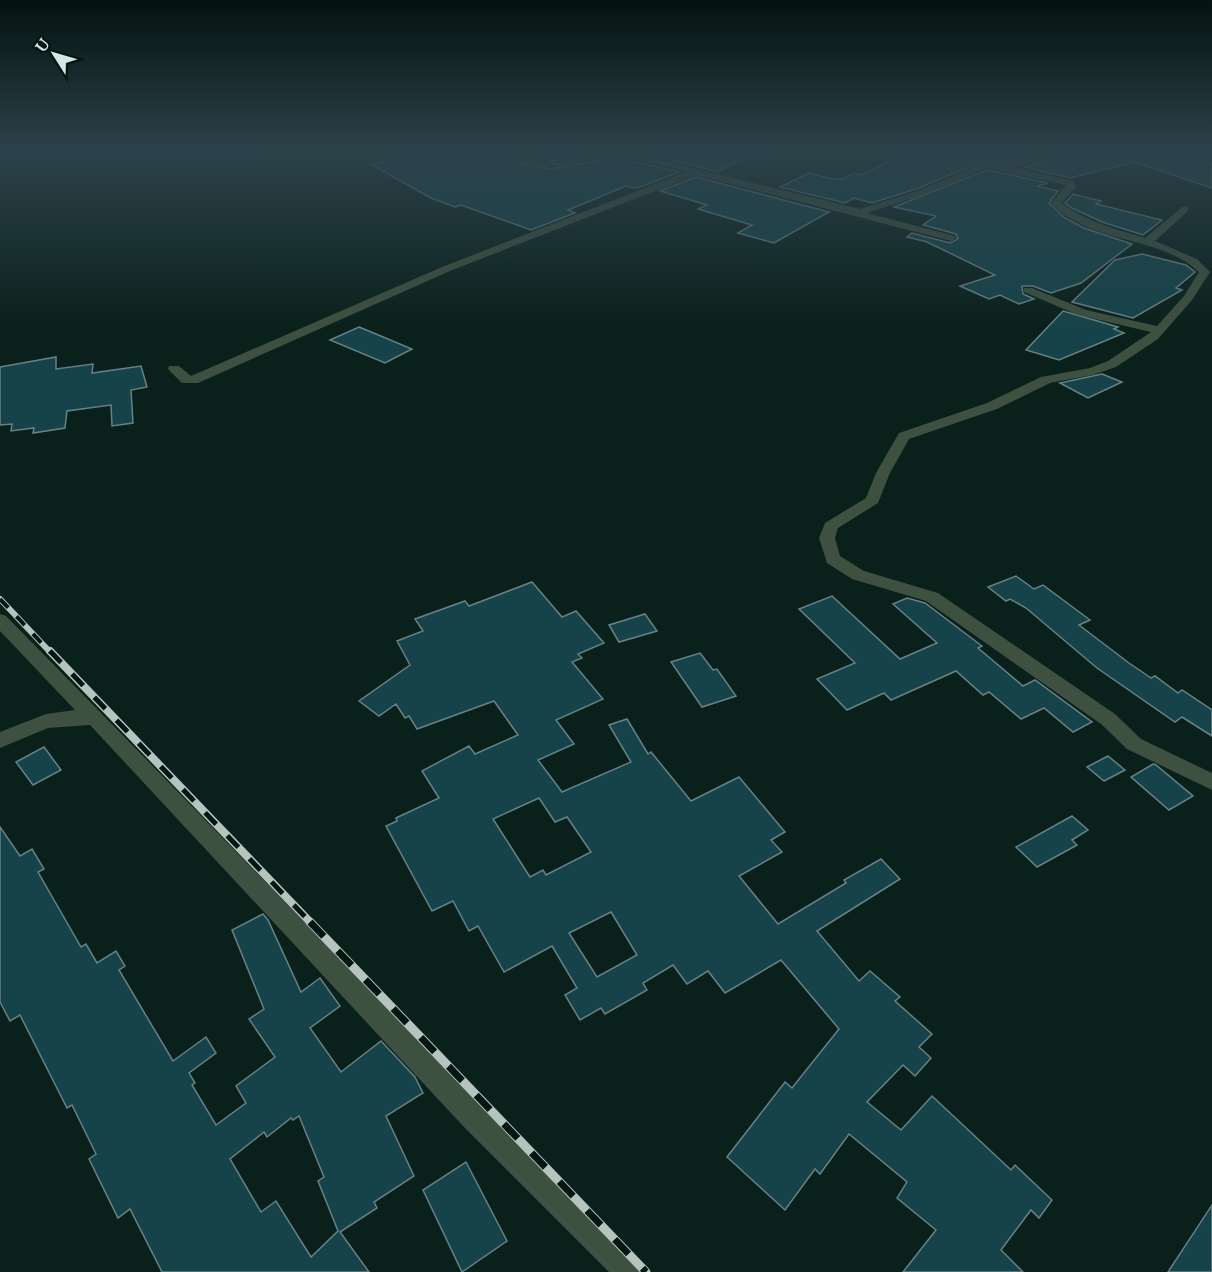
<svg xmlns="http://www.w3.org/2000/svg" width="1212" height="1272" font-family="Lora,serif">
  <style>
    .building { fill: #164349; stroke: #678286; stroke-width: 1.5; fill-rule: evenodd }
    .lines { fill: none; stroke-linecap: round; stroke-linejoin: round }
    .minor { fill: #3e503f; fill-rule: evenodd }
    .rail-far2-casing { stroke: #b6c4c0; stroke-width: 6 }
    .rail-far1-casing { stroke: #b6c4c0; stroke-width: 8 }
    .rail-casing { stroke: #b6c4c0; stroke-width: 9 }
    .rail-far2 { stroke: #021712; stroke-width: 4; stroke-dasharray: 12; stroke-linecap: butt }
    .rail-far1 { stroke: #021712; stroke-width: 5; stroke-dasharray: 16; stroke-linecap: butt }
    .rail { stroke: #021712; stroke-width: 7; stroke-dasharray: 20; stroke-linecap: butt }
  </style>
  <rect width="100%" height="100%" fill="#09201b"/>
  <g class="building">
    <polygon points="384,151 505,151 521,163 550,169 607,159 623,159 679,172 643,186 634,188 626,186 568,210 575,213 531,230 461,205 455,207 431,198 372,165 395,157"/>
    <polygon points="521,151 600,151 553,161"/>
    <polygon points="635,151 708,151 740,159 718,172"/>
    <polygon points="909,151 998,151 1018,159 1005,162 982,161 919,188 872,203 854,198 845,203 780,187 809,173 833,179 843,179 854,173 862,175"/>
    <polygon points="1086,151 1174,151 1212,164 1212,188 1135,162 1070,178 1024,167"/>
    <polygon points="987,170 1048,183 1037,186 1058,191 1049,203 1065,218 1084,228 1132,244 1081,283 1051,293 1033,286 1022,286 1023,294 1034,299 1019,304 1000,295 989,299 960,286 995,275 927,242 907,237 912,233 950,243 958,239 956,234 923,225 936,216 894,207"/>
    <polygon points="696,177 829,212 774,243 738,233 752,225 698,209 707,205 660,191"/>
    <polygon points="1073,194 1101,201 1096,204 1162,220 1143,235 1102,222 1072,208 1065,203"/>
    <polygon points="1142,254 1186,265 1195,272 1176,288 1182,290 1133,318 1072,302 1115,260"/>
    <polygon points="1063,311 1118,327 1114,329 1124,333 1059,360 1026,350"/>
    <polygon points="359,327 376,334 412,349 385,363 330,340"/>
    <polygon points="56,357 56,369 93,364 92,373 141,366 147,387 131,390 133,423 112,426 111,405 67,411 65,428 33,433 34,428 11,431 12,424 0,425 0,367"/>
    <polygon points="1102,374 1122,382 1088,398 1060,383"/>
    <polygon points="1016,576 1034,589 1043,585 1090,620 1079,625 1129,663 1151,678 1155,676 1178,693 1182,690 1212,710 1212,736 1182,717 1175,722 1097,668 1026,608 1010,599 1006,601 988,587"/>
    <path d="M532 582 562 617 576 611 604 643 578 654 582 658 572 662 603 699 556 720 574 744 538 760 562 792 631 762 609 725 627 719 648 754 651 752 691 801 739 777 785 832 771 840 782 852 739 876 778 924 846 883 844 880 881 859 900 879 817 931 859 981 870 971 900 997 895 1001 932 1034 919 1047 931 1058 915 1076 903 1065 867 1102 901 1130 932 1096 1011 1170 1015 1165 1052 1200 1039 1218 1031 1210 1001 1250 1023 1272H903L936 1230 897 1198 907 1182 849 1134 820 1174 815 1169 785 1210 727 1157 785 1082 792 1088 839 1029 781 960 725 993 708 971 687 984 673 965 643 983 647 990 605 1014 601 1008 580 1020 565 995 577 988 552 946 504 972 478 926 469 931 453 901 432 911 386 826 397 821 396 818 439 798 422 771 469 746 475 754 518 735 494 701 417 729 409 716 405 718 396 704 379 716 359 701 410 665 397 641 423 631 415 619 465 601 469 606ZM539 798 555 822 567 817 591 852 546 875 543 870 530 877 493 819ZM611 912 637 955 597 977 569 933Z"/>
    <polygon points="832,596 900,659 937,643 893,604 907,598 925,603 982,646 978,648 1023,686 1035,680 1092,722 1073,732 1044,708 1021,719 989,692 983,695 956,671 891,700 884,693 847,710 817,679 855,663 799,609"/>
    <polygon points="645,614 657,631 619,642 609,625"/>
    <polygon points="700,653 713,670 717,669 736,696 702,707 671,662"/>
    <polygon points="44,747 61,770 33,785 16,762"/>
    <polygon points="1108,756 1125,770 1104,781 1087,767"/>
    <polygon points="1153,764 1156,765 1193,796 1169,810 1131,777"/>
    <polygon points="1072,816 1088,830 1072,840 1077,845 1037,867 1016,847"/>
    <path d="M0 827 20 856 32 849 44 869 38 872 81 947 86 944 97 963 116 951 125 966 119 970 173 1061 206 1037 216 1053 189 1073 195 1083 192 1085 216 1125 246 1103 236 1086 275 1057 249 1019 264 1009 232 930 263 914 268 920 301 992 320 978 340 1006 310 1028 341 1072 381 1041 415 1077 423 1093 386 1116 414 1176 374 1202 377 1208 340 1232 369 1272H162L130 1209 118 1218 89 1159 96 1154 72 1105 67 1108 20 1015 10 1021 0 1002ZM299 1116 324 1177 318 1181 338 1231 311 1257 276 1201 261 1212 230 1159 264 1132 267 1137 291 1118 293 1120Z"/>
    <polygon points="466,1162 507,1241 462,1272 423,1190"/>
    <polygon points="1212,1205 1212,1272 1168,1272"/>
  </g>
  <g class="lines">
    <g class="minor">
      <path d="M507 151C524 151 535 164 553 163 577 162 597 151 624 151L860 209 920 190 983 163 1005 164 1065 151H1084L1014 167 1073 181 1076 187 1062 203C1086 222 1116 229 1145 238L1182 207H1188V211L1155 241 1197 259 1210 272 1192 300 1158 339 1116 367 1093 375 1050 383 997 409 909 439 890 473 878 503 838 528 835 538 840 556 864 571 938 593 1115 714 1141 739 1212 773V790L1127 749 1101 724 926 601 852 579 827 563 819 538 825 523 866 498 876 473 899 433 987 403 1041 377 1090 368 1108 361 1151 332 1078 315 1024 292V288H1032L1086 310 1157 326 1184 296 1199 272C1158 234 1090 245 1051 203L1066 185 987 168 926 194 867 213 955 236 956 238 951 241 696 175 450 271 198 383H182L168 369 169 366H179L191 376 442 267 686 172C665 167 644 159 623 157 579 152 548 186 507 151Z"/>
      <path d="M0 614 6 616C218 831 425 1050 641 1261L645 1272H609L463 1126 90 725 48 728 0 748V732L46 714 75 710 0 631Z"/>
    </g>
    <g class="rail-far2-casing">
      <polyline id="rail-far2" points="0,599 51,653"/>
    </g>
    <g class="rail-far1-casing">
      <polyline id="rail-far1" points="50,651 312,924"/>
    </g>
    <g class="rail-casing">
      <polyline id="rail" points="310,922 646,1272"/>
    </g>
    <use href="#rail-far2" class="rail-far2"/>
    <use href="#rail-far1" class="rail-far1"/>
    <use href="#rail" class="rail"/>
  </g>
  <linearGradient id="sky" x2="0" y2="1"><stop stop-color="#05120f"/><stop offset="0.46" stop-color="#2c424a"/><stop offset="1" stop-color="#2c424a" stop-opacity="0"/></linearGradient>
  <rect width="1212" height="329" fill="url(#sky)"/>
  <g transform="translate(54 54) rotate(307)" stroke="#021712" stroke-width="4.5" paint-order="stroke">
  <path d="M0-4.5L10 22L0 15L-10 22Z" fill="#d8e5e1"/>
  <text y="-9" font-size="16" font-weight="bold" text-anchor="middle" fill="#d8e5e1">U</text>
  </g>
</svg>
